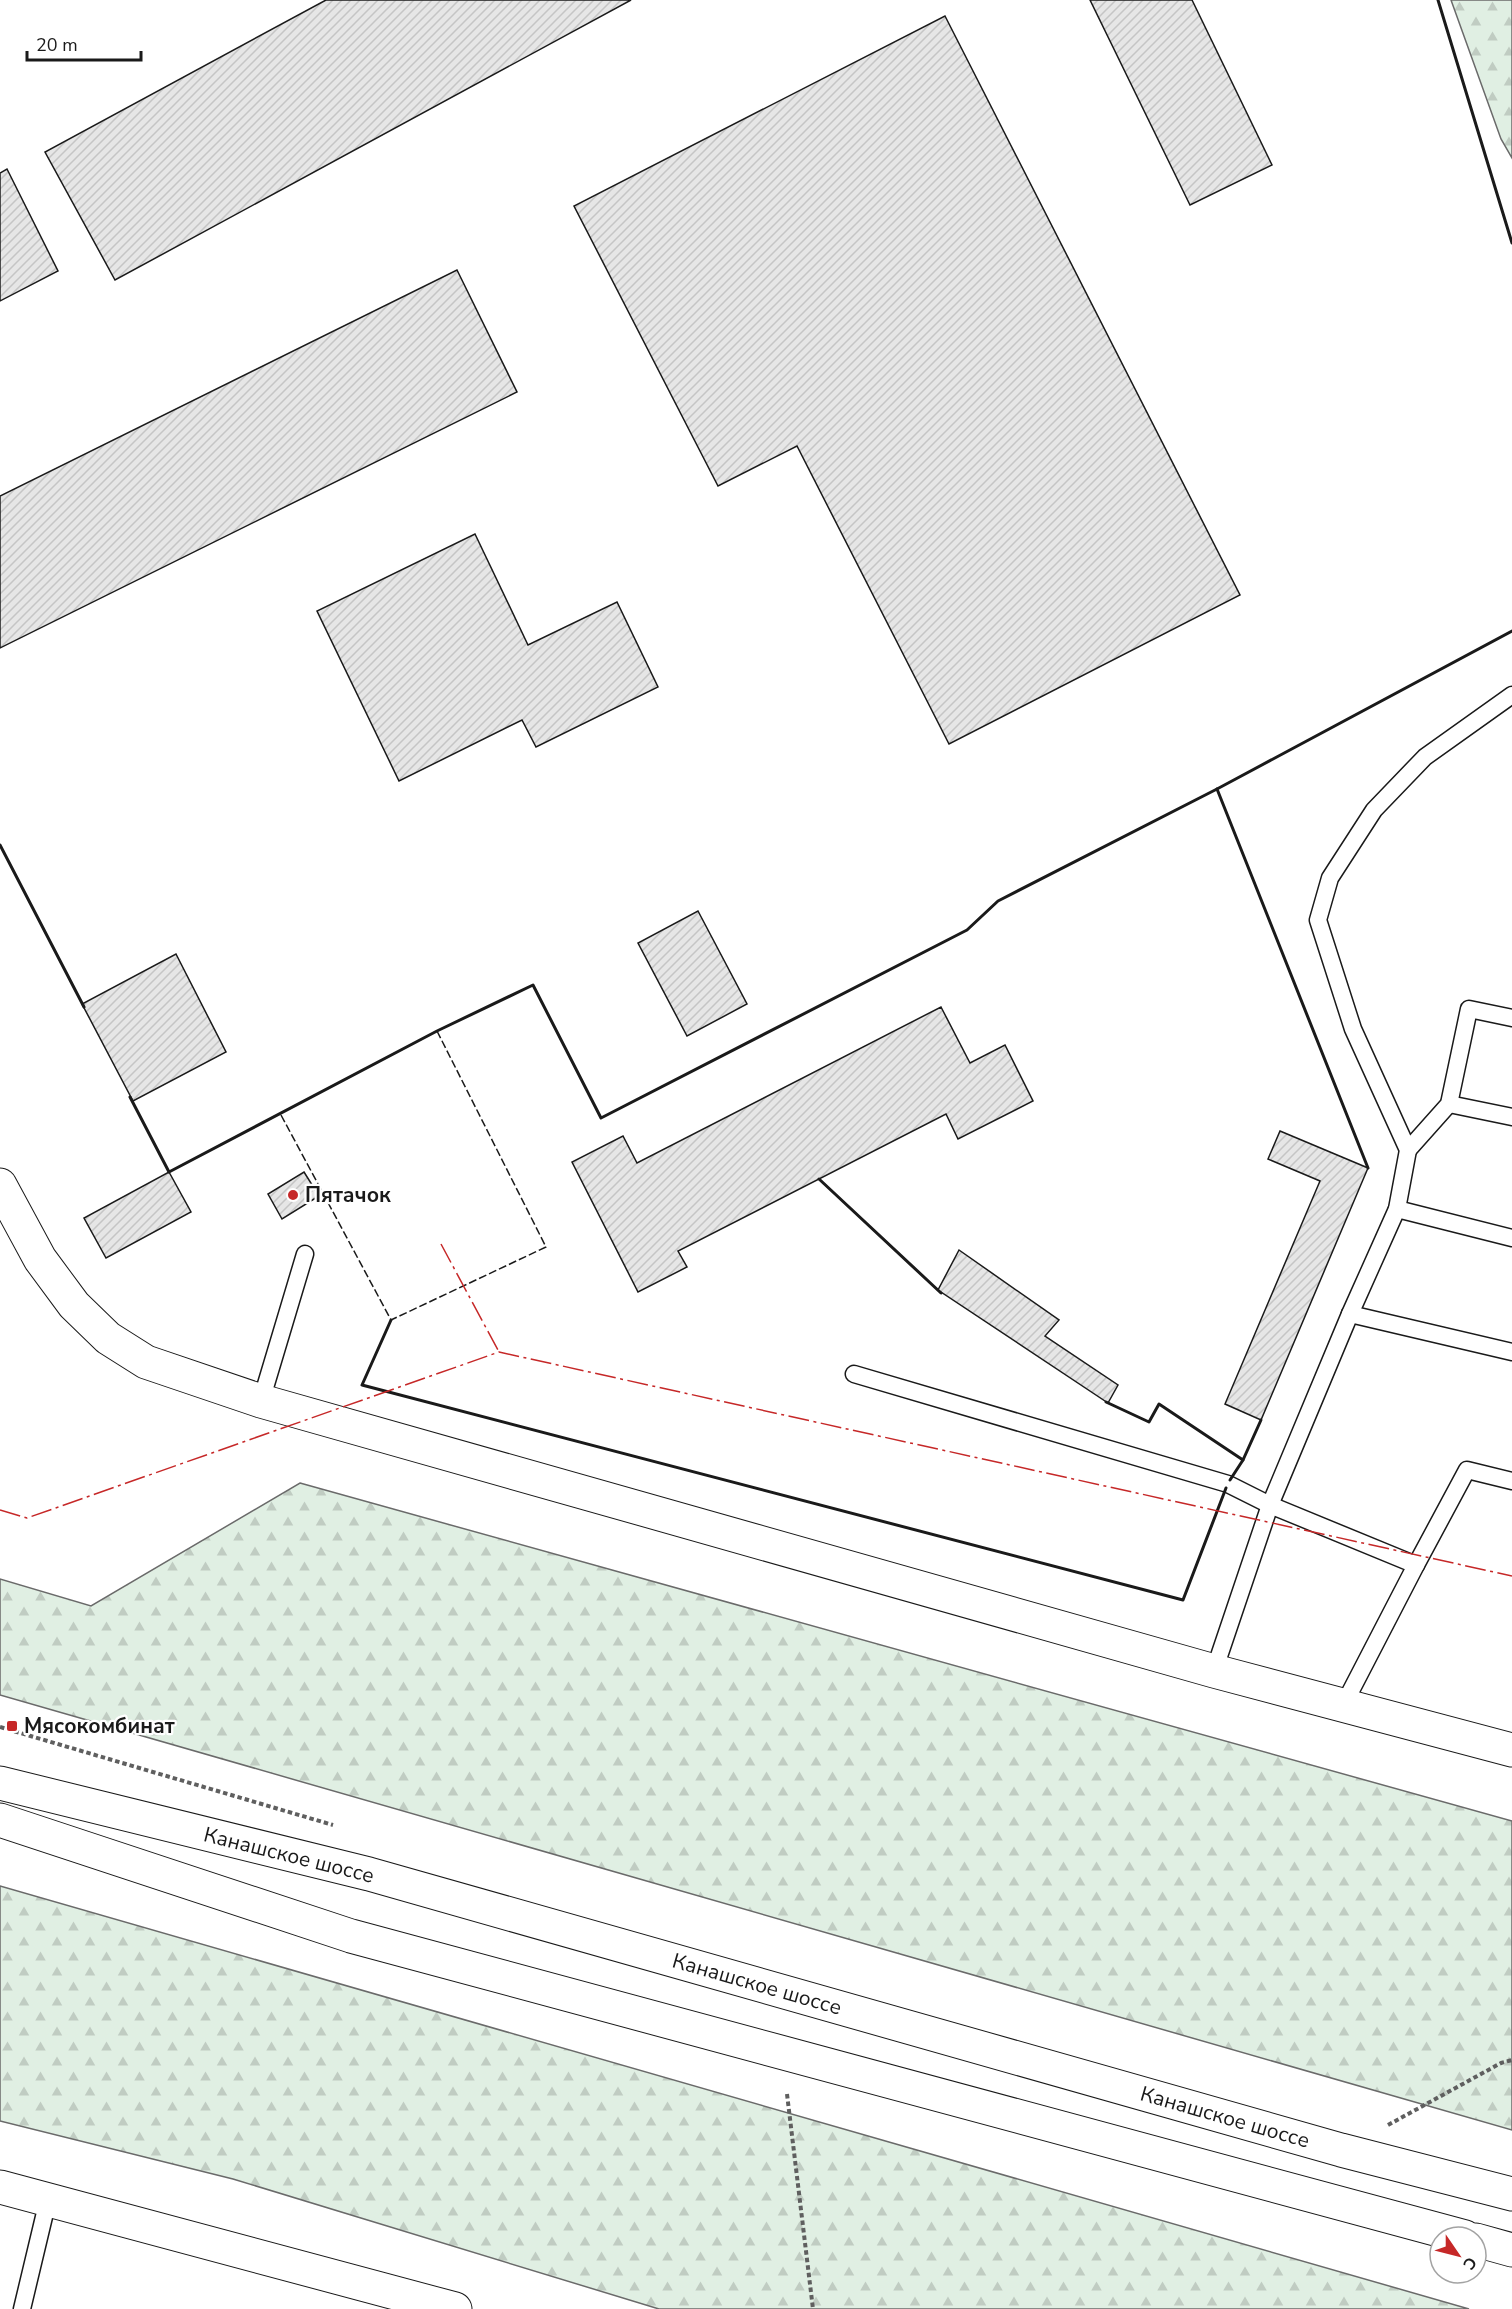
<svg xmlns="http://www.w3.org/2000/svg" width="1512" height="2309" font-family="'Nunito Sans',sans-serif">
  <style>
    .forest { fill: url(#forest-firs); stroke: #6a6a6a; stroke-width: 1.5 }
    .building { fill: url(#building-hatch); stroke: #1a1a1a; stroke-width: 1.5 }
    .lines { fill: none; stroke-linecap: round; stroke-linejoin: round }
    .service-casing { stroke: #1a1a1a; stroke-width: 19 }
    .minor-casing { stroke: #1a1a1a; stroke-width: 35 }
    .primary-casing { stroke: #1a1a1a; stroke-width: 35 }
    .path { stroke: #5f5f5f; stroke-width: 4; stroke-dasharray: 4.5 3; stroke-linecap: butt }
    .service { stroke: #fff; stroke-width: 16 }
    .minor { stroke: #fff; stroke-width: 33 }
    .primary { stroke: #fff; stroke-width: 33 }
    .fence { stroke: #1a1a1a; stroke-width: 1.5; stroke-dasharray: 8 3; stroke-linecap: butt }
    .wall { stroke: #1a1a1a; stroke-width: 3 }
    .power { stroke: #c62828; stroke-width: 1.5; stroke-dasharray: 21 4.5 3 4.5; stroke-linecap: butt }
    .poi-dot { fill: #c62828; stroke: #fff; stroke-width: 2 }
    .labels { text-anchor: middle; dominant-baseline: central; stroke-width: 4.5; stroke-linejoin: round; paint-order: stroke }
    .poi-label { font-size: 21px; font-weight: bold; fill: #1a1a1a; stroke: #fff; text-anchor: start }
    .street-label { font-size: 21px; fill: #1a1a1a; stroke: #fff }
  </style>
  <defs>
    <pattern id="forest-firs" width="22" height="20" patternUnits="userSpaceOnUse" patternTransform="scale(1.5)"><rect width="22" height="20" fill="#e0efe3"/><path d="M5 1l3.5 6h-7zM16 11l3.5 6h-7z" fill="#c0ccc2"/></pattern>
    <pattern id="building-hatch" width="6" height="6" patternUnits="userSpaceOnUse" patternTransform="scale(1.5)"><rect width="6" height="6" fill="#e6e6e6"/><path d="M-1 1l2-2M0 6l6-6M5 7l2-2" fill="none" stroke="#c5c5c5"/></pattern>
  </defs>
  <rect width="100%" height="100%" fill="#fff"/>
  <g class="forest">
    <polygon points="1451,0 1512,0 1512,158 1501,139"/>
    <polygon points="300,1483 1512,1821 1512,2130 0,1695 0,1579 91,1606"/>
    <polygon points="0,1886 1469,2309 659,2309 233,2179 0,2121"/>
  </g>
  <g class="building">
    <polygon points="326,0 631,0 115,280 45,152"/>
    <polygon points="1090,0 1192,0 1272,165 1190,205"/>
    <polygon points="945,16 1240,595 949,744 797,446 718,486 574,206"/>
    <polygon points="7,169 58,271 0,301 0,173"/>
    <polygon points="457,270 517,392 0,648 0,496"/>
    <polygon points="475,534 528,645 617,602 658,687 536,747 522,720 399,781 317,611"/>
    <polygon points="698,911 747,1004 687,1036 638,943"/>
    <polygon points="176,954 226,1052 133,1101 82,1004"/>
    <polygon points="941,1007 970,1063 1005,1045 1033,1101 958,1139 946,1114 678,1251 687,1267 638,1292 572,1162 623,1136 637,1163"/>
    <polygon points="1280,1131 1368,1168 1261,1420 1225,1404 1320,1181 1268,1159"/>
    <polygon points="169,1172 191,1212 106,1258 84,1218"/>
    <polygon points="304,1172 319,1196 282,1219 268,1194"/>
    <polygon points="959,1250 1059,1320 1045,1336 1118,1385 1108,1403 938,1290"/>
  </g>
  <g class="lines">
    <g class="service-casing">
      <g id="service">
        <polyline points="1449,1104 1512,1117"/>
        <polyline points="1408,1150 1449,1104 1469,1009 1512,1018"/>
        <polyline points="1397,1209 1512,1238"/>
        <polyline points="1350,1314 1512,1352"/>
        <polyline points="854,1374 1228,1484 1270,1505 1350,1314 1397,1209 1408,1150 1353,1029 1318,920 1330,878 1374,810 1425,757 1512,695"/>
        <polyline points="261,1401 305,1254"/>
        <polyline points="1416,1565 1467,1470 1512,1481"/>
        <polyline points="1214,1671 1270,1505 1416,1565 1343,1706"/>
        <polyline points="22,2309 48,2200"/>
      </g>
    </g>
    <g class="minor-casing">
      <g id="minor">
        <polyline points="0,1185 40,1259 74,1305 108,1338 146,1362 261,1401 1214,1671 1512,1750"/>
        <polyline points="0,2187 455,2309"/>
      </g>
    </g>
    <g class="primary-casing">
      <g id="primary">
        <polyline points="0,1783 369,1874 1341,2150 1512,2194"/>
        <polyline points="0,1820 351,1936 1465,2237"/>
        <polyline points="1476,2240 1512,2250"/>
      </g>
    </g>
    <g class="path">
      <polyline points="0,1727 333,1825"/>
      <polyline points="787,2094 813,2309"/>
      <polyline points="1388,2125 1501,2063 1512,2060"/>
    </g>
    <use href="#service" class="service"/>
    <use href="#minor" class="minor"/>
    <use href="#primary" class="primary"/>
    <polyline class="fence" points="281,1115 391,1320 546,1247 437,1031"/>
    <g class="wall">
      <polyline points="1438,0 1512,243"/>
      <polyline points="1217,789 1368,1168"/>
      <polyline points="0,845 84,1007"/>
      <polyline points="130,1097 169,1172 437,1031 533,985 601,1118 967,930 998,901 1217,789 1512,631"/>
      <polyline points="819,1179 941,1293"/>
      <polyline points="391,1320 362,1385 1183,1600 1226,1488"/>
      <polyline points="1106,1402 1149,1422 1159,1404 1243,1460 1261,1420"/>
      <polyline points="1230,1480 1243,1460"/>
    </g>
    <g class="power">
      <polyline points="441,1244 499,1352"/>
      <polyline points="0,1510 27,1518 499,1352 1512,1576"/>
    </g>
  </g>
  <g class="poi-dot">
    <circle cx="293" cy="1195" r="6"/>
    <rect x="6" y="1720" width="12" height="12" rx="3"/>
  </g>
  <g class="labels">
    <g class="poi-label">
      <text x="305" y="1195">Пятачок</text>
      <text x="24" y="1726">Мясокомбинат</text>
    </g>
    <g class="street-label">
      <text transform="translate(289 1855) rotate(14)">Канашское шоссе</text>
      <text transform="translate(757 1984) rotate(16)">Канашское шоссе</text>
      <text transform="translate(1225 2117) rotate(16)">Канашское шоссе</text>
    </g>
  </g>
  <g transform="translate(1458 2255) rotate(125)"><circle r="28" fill="#ffffff" stroke="#a3a3a3" stroke-width="1.5"/>
  <path d="M0-4.5L10 22L0 15L-10 22Z" fill="#c62828"/>
  <text y="-9" font-size="16" font-weight="bold" text-anchor="middle" fill="#1a1a1a">С</text>
  </g>
  <path d="M27 51v9h114v-9" fill="none" stroke="#1a1a1a" stroke-width="3"/>
  <text x="36" y="51" font-size="18" fill="#1a1a1a" stroke="#ffffff" stroke-width="4.5" paint-order="stroke">20 m</text>
</svg>
